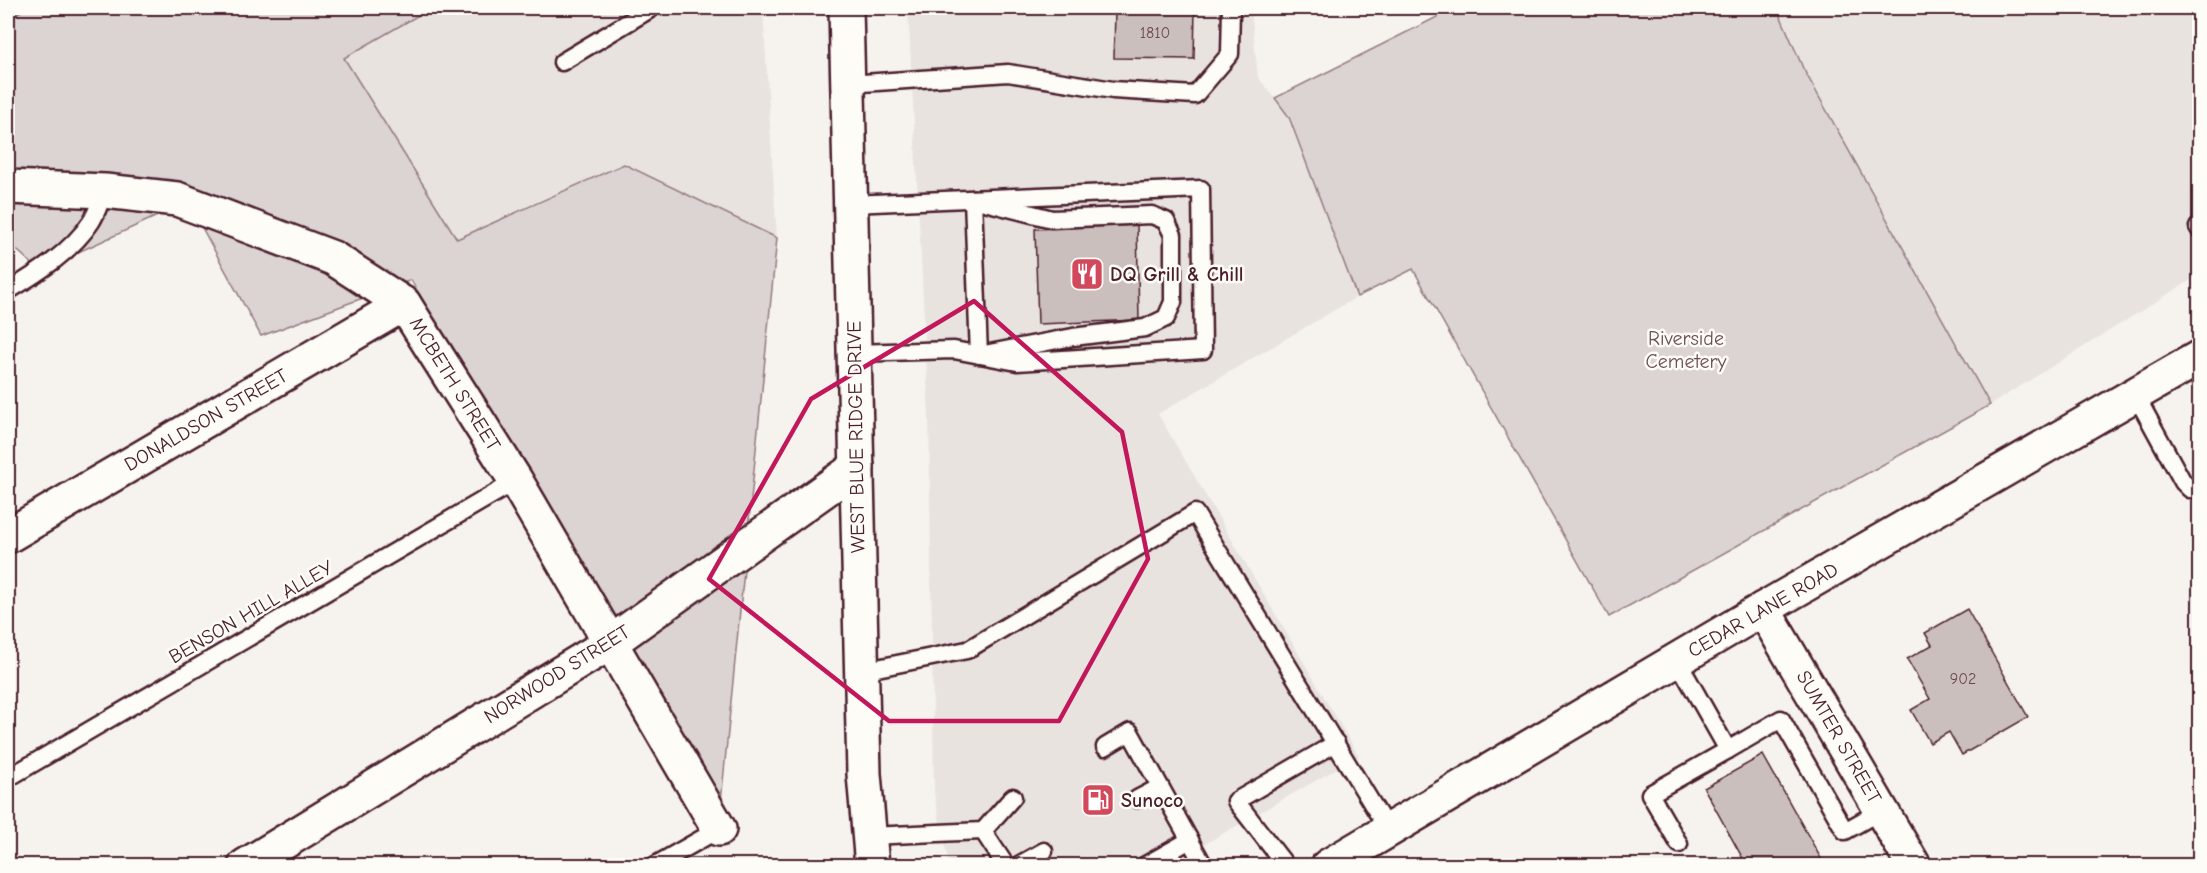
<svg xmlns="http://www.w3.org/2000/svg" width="2207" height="873" font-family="'Comic Neue',sans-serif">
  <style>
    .built { fill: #e9e3e0 }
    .green { fill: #dcd4d2; stroke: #937a7e; stroke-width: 1.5 }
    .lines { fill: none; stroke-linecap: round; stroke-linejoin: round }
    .stream { stroke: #8e7378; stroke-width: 10 }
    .building { fill: #cbbfbe; stroke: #4a1f2b; stroke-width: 1.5 }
    .lane-casing { stroke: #4a1f2b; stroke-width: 21 }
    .street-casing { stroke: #4a1f2b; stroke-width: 38 }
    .secondary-casing { stroke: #4a1f2b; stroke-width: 38 }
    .lane { stroke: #fdfcf7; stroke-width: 16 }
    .street { stroke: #fdfcf7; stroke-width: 33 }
    .secondary { stroke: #fdfcf7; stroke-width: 33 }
    .marked { fill: none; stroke: #c2185b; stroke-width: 4.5; stroke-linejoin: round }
    .labels { text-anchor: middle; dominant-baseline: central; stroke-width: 5; stroke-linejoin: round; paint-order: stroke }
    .number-label { font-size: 16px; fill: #6a4750 }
    .poi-label { font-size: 20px; font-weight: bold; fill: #4a1f2b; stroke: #fdfcf7; text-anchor: start }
    .park-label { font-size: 20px; fill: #6e4c55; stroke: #fdfcf7 }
    .street-label { font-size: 20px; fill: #4a1f2b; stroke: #fdfcf7 }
  </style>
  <rect width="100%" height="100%" fill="#f6f3ef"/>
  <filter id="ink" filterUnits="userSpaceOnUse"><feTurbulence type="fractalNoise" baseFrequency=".0167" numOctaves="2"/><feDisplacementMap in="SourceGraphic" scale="12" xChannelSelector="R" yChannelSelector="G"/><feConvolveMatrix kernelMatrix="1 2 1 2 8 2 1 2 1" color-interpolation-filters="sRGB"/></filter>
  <g filter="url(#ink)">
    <g class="built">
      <polygon points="431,8 763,8 777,238 624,164 457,239 344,58"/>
      <polygon points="908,8 1251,8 1258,77 1289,117 1357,297 1158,414 1359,756 1168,865 949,865 934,794 929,417"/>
      <polygon points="1777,8 2199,8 2199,275 1990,405 1803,68"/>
    </g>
    <g class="green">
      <polygon points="8,8 431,8 344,58 457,239 624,164 777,238 720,812 411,280 261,336 188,202 39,270 8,242"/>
      <polygon points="1455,8 1777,8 1803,68 1990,405 1609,617 1413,269 1357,297 1289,117 1275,98"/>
    </g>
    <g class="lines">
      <polyline class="stream" points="8,12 18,8"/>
    </g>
    <g class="building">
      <polygon points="1115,8 1195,8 1194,59 1114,58"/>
      <polygon points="1137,225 1139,320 1038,324 1035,229"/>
      <polygon points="1967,609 2028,717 1962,755 1949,732 1930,743 1911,710 1930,699 1907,659 1932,645 1925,633"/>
      <polygon points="1763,755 1824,864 1822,866 1747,866 1704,788"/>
    </g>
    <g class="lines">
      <g class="lane-casing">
        <g id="lane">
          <polyline points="2199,8 2200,8"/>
          <polyline points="562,62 652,8"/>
          <polyline points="848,84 1008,73 1113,90 1195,95 1230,54 1231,8"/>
          <polygon points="973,199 1052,219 1152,215 1166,221 1173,235 1173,302 1166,318 1145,328 1073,337 979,355"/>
          <polyline points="851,204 1201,189 1203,350 1017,362 954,350 854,353"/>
          <polyline points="2198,227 2200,230"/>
          <path d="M8 291C38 273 71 252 91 222 97 213 100 201 105 191"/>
          <polyline points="2135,394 2183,482 2190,489 2200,490"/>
          <polyline points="1677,660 1728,750 1781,719 1845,831 1882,810"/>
          <polyline points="862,671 967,650 1195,513 1388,830"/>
          <polyline points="1105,747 1130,732 1204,866"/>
          <polyline points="8,778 516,481"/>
          <polyline points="1137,799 1160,787"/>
          <polyline points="983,831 1006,866"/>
          <polyline points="869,836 983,831 1013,797"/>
          <polyline points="1679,844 1650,794 1728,750"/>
          <polyline points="654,866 719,829"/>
          <polyline points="1017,866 1044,851"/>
          <polyline points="1144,866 1190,840"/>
          <polyline points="1286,866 1236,801 1336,743"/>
        </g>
      </g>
      <g class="street-casing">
        <g id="street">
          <polyline points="8,187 105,191 177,199 333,258 404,304 516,481 719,829"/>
          <polyline points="8,536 404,304"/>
          <polyline points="1763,609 1914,866"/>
          <polyline points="245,866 610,643 857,467"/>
        </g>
      </g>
      <g class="secondary-casing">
        <g id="secondary">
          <polyline points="846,8 864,774 872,866"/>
          <polyline points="1328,866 1763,609 2200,357"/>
        </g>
      </g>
      <use href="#lane" class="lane"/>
      <use href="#street" class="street"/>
      <use href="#secondary" class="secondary"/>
    </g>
  </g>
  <path class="marked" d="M974 301 1122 432 1148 559 1059 721H889L709 579 811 399Z"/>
  <defs>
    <g id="restaurant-square" transform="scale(1.725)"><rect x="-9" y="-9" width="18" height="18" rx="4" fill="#d1495b" stroke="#fdfcf7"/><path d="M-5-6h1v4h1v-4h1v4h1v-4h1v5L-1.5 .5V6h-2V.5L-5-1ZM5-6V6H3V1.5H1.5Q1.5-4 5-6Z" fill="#fff"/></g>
    <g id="fuel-square" transform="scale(1.725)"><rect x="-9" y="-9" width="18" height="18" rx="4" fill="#d1495b" stroke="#fdfcf7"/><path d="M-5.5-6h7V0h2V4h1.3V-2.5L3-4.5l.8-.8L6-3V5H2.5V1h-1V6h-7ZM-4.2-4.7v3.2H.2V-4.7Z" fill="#fff"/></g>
  </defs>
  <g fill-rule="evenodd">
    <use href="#restaurant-square" x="1087" y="274"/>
    <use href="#fuel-square" x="1098" y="800"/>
  </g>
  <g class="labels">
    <g class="number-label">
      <text x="1155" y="33">1810</text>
      <text x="1963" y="679">902</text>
    </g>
    <g class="poi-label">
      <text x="1110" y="274">DQ Grill &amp; Chill</text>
      <text x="1121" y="800">Sunoco</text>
    </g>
    <g class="park-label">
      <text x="1686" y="338">Riverside<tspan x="1686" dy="23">Cemetery</tspan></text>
    </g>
    <g class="street-label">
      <text transform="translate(455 384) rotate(58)">MCBETH STREET</text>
      <text transform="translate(206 420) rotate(-30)">DONALDSON STREET</text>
      <text transform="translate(856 437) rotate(-91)">WEST BLUE RIDGE DRIVE</text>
      <text transform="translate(1763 610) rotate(-30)">CEDAR LANE ROAD</text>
      <text transform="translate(251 612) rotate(-30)">BENSON HILL ALLEY</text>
      <text transform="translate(557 674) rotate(-32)">NORWOOD STREET</text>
      <text transform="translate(1839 737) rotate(60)">SUMTER STREET</text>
    </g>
  </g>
  <rect width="2207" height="873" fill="none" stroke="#fdfcf7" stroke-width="30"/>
  <rect x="15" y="15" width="2177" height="843" fill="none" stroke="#4a1f2b" stroke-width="2" filter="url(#ink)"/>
</svg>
